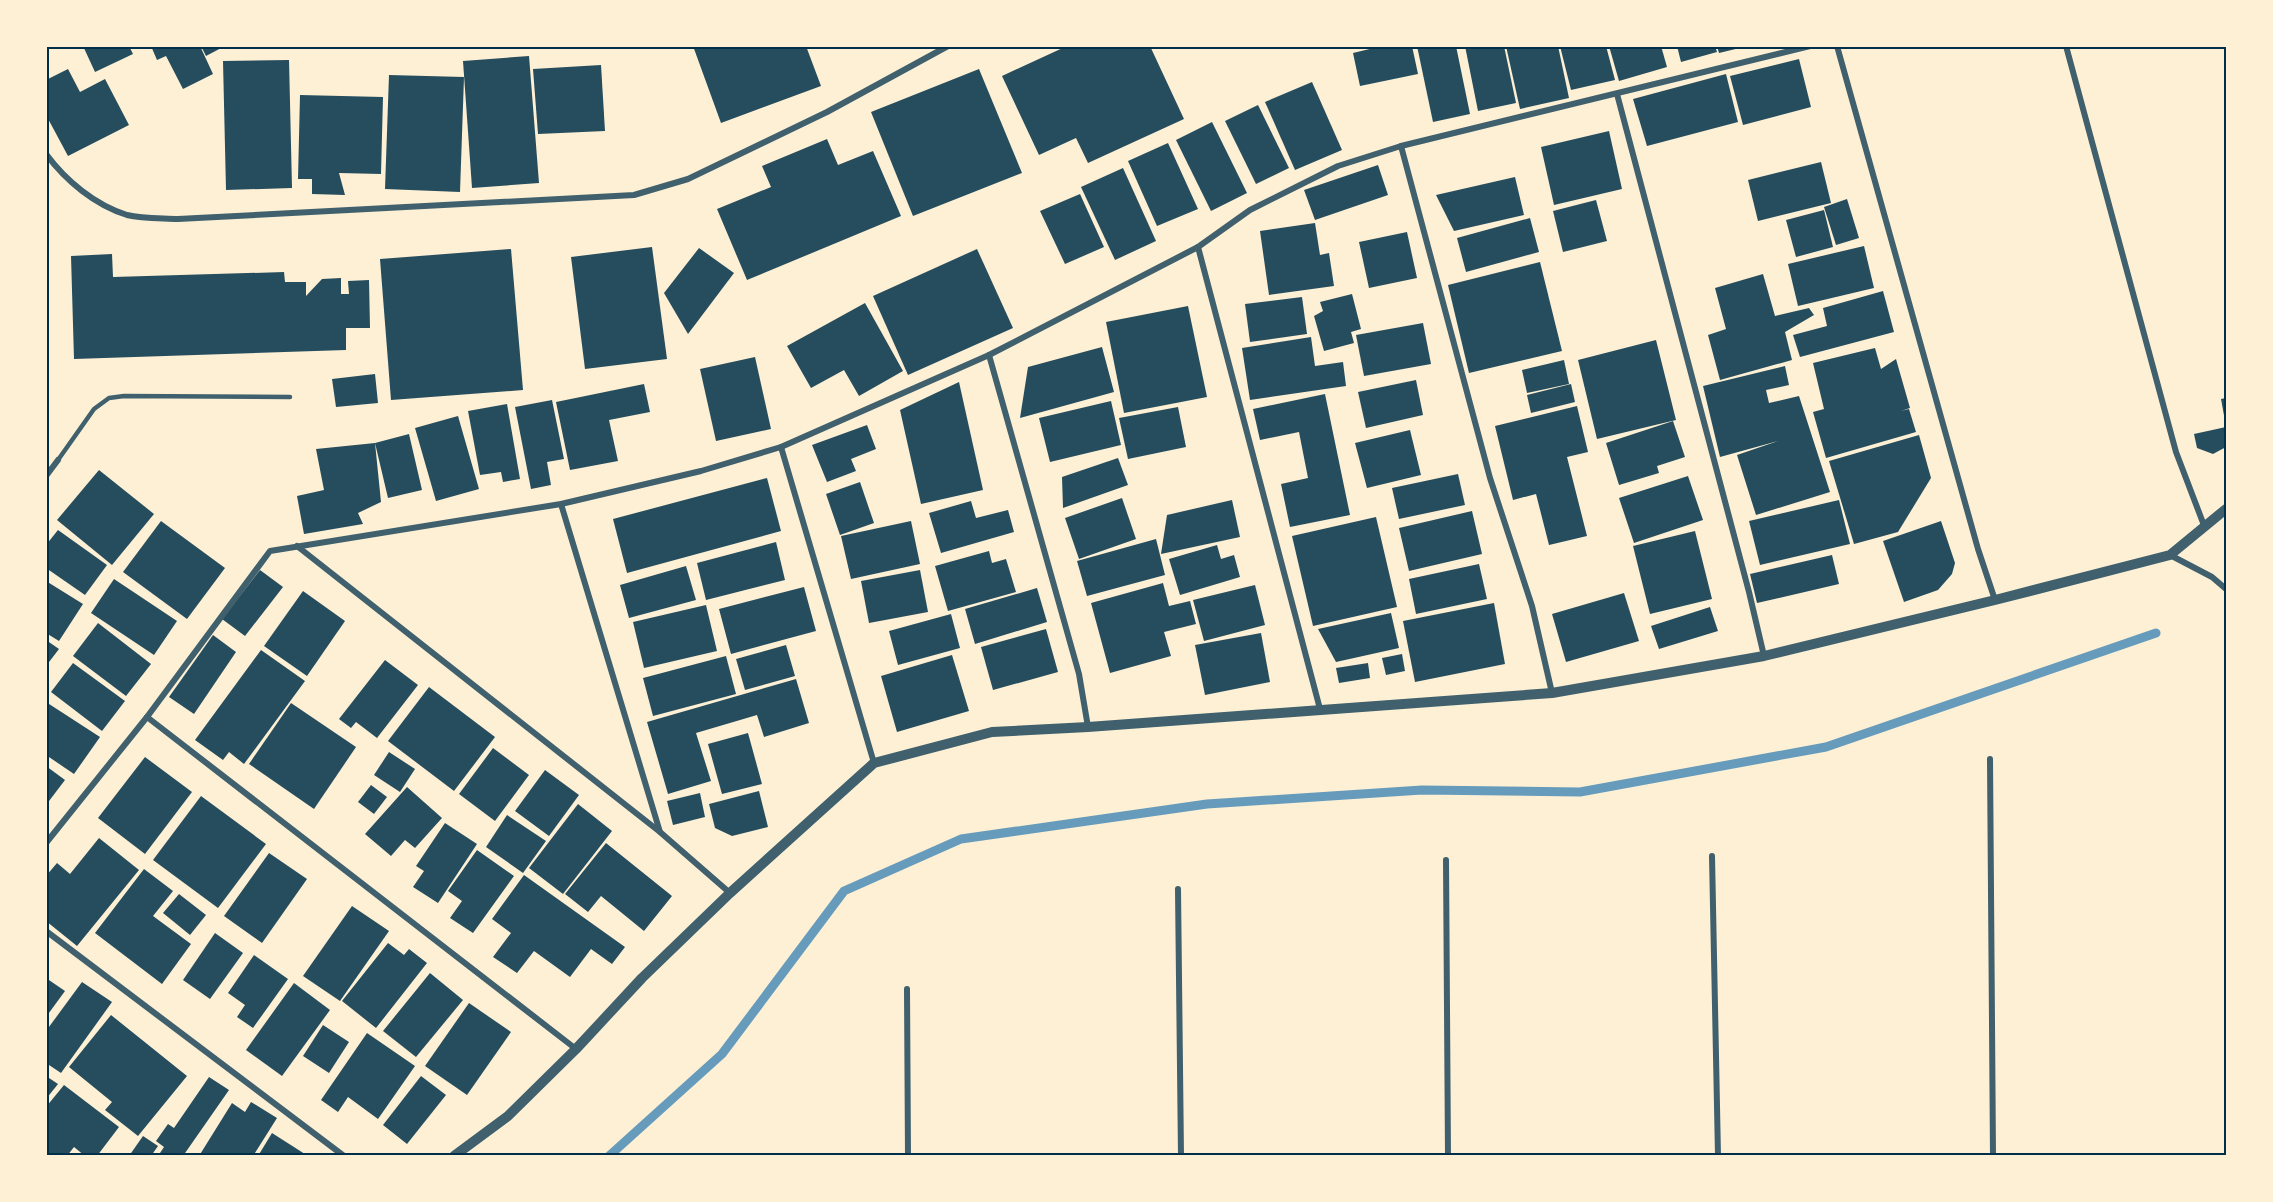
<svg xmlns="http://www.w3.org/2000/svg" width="2273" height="1202" font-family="'Playfair Display',serif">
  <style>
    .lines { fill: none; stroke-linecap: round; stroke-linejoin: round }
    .stream { stroke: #669bbc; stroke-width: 9 }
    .building { fill: #264d5e }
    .service { stroke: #3f606c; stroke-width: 4.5 }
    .minor { stroke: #3f606c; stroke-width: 6 }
    .tertiary { stroke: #3f606c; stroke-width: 10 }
    .neatline { fill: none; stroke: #003049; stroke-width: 2 }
  </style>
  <rect width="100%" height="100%" fill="#fdf0d5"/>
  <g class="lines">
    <polyline class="stream" points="609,1156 722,1054 844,891 961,839 1207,804 1422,790 1580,792 1826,747 2156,633"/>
  </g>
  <g class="building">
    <polygon points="83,46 129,46 133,54 95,72"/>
    <polygon points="151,46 200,46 213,74 183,89 166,56 157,60"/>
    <polygon points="201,46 225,46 206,56"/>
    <polygon points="693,46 806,46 821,86 721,123"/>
    <polygon points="1067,46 1150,46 1184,119 1088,163 1076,138 1039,155 1002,76"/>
    <polygon points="1382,46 1412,46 1418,74 1360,86 1353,53"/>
    <polygon points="1417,46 1456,46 1470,114 1433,122"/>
    <polygon points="1465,46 1504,46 1516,103 1478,111"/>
    <polygon points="1506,46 1558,46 1569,98 1520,109"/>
    <polygon points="1560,46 1606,46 1615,80 1571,90"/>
    <polygon points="1609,46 1661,46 1667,67 1619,81"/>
    <polygon points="1677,46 1715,46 1717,52 1681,62"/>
    <polygon points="1717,46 1744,46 1744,47 1719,53"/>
    <polygon points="529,56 539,183 472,188 463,61"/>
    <polygon points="1799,59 1811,107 1743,125 1730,76"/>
    <polygon points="289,60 292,188 226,190 223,61"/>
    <polygon points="601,65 605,131 538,134 533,69"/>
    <polygon points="68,69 80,92 105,79 129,125 68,156 46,115 46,80"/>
    <polygon points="979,69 1022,173 913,216 871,112"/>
    <polygon points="1726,74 1738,122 1647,146 1633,99"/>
    <polygon points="389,75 464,77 460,192 385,189"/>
    <polygon points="1312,82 1342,150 1295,170 1265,102"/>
    <polygon points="300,95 383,97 381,174 339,173 345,195 312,194 312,179 298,179"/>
    <polygon points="1258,105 1289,168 1256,184 1225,121"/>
    <polygon points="1212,122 1247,193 1211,211 1176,140"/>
    <polygon points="1609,131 1622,189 1554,205 1541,147"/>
    <polygon points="827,139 838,165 873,151 901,216 747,280 717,209 771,187 762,166"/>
    <polygon points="1168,143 1198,209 1157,226 1128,161"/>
    <polygon points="1821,162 1831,203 1758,221 1748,180"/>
    <polygon points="1378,165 1388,195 1315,220 1304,190"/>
    <polygon points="1123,168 1156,241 1115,260 1081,187"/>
    <polygon points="1515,177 1524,215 1454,231 1436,195"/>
    <polygon points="1080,194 1104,247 1065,264 1040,211"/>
    <polygon points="1847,199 1859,238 1836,245 1824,207"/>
    <polygon points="1596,200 1607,241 1563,252 1553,211"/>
    <polygon points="1824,210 1833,247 1796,257 1786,220"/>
    <polygon points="1530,218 1539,252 1466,272 1457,238"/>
    <polygon points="1315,223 1320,255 1329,253 1334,286 1269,295 1260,231"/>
    <polygon points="1407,232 1417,278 1369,288 1359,242"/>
    <polygon points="1864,246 1874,288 1798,306 1788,264"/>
    <polygon points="652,247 667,359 585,369 571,257"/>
    <polygon points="699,248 734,273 688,334 664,293"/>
    <polygon points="511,249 523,390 391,400 380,259"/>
    <polygon points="977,249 1013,328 908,375 873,296"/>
    <polygon points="112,254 113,277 284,272 285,282 306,282 306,296 322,279 341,278 341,294 349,294 348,281 369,280 370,328 346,328 346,350 74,359 71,256"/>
    <polygon points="1540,262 1562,351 1469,373 1448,285"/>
    <polygon points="1763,274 1775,316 1809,308 1814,315 1785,332 1792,360 1720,380 1708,335 1726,329 1715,288"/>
    <polygon points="1883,291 1894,332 1800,357 1793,335 1827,326 1823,308"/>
    <polygon points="1352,294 1361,329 1351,332 1354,343 1324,351 1314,316 1323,311 1320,302"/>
    <polygon points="1302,297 1307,334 1250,342 1245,304"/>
    <polygon points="865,303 903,371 859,396 844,370 811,388 787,346"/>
    <polygon points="1188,306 1207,397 1124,413 1106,322"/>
    <polygon points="1423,323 1431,364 1364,376 1356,335"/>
    <polygon points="1311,337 1315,366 1343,362 1346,386 1250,400 1242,348"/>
    <polygon points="1656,340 1676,420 1597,439 1578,360"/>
    <polygon points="1102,347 1114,392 1020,418 1028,367"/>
    <polygon points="1875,348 1881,369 1896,359 1910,408 1901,411 1909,409 1916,432 1826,458 1813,412 1824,409 1813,363"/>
    <polygon points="755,357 771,429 716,441 700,369"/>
    <polygon points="1564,360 1569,384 1527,393 1522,370"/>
    <polygon points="1785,366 1789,385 1766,390 1769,403 1799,396 1830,492 1756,515 1737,455 1778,441 1720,457 1703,386"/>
    <polygon points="375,374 378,403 336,407 332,379"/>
    <polygon points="1416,380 1423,415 1366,428 1358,392"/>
    <polygon points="959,382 983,490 921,504 900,410"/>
    <polygon points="644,384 650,412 609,420 618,461 570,470 556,402"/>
    <polygon points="1571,384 1575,402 1531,413 1527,395"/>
    <polygon points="1325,394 1350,515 1290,527 1281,484 1308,478 1299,432 1260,440 1253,409"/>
    <polygon points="2226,398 2226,420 2225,421 2221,399"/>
    <polygon points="552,400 564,459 547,462 551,485 531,489 515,407"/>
    <polygon points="1111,401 1121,445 1050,462 1039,418"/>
    <polygon points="507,404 520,479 503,482 501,472 480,475 468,411"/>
    <polygon points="1577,406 1588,452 1567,457 1587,536 1549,545 1536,494 1513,500 1495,426"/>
    <polygon points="1178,407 1186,447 1128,459 1119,418"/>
    <polygon points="458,416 479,489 436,501 415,428"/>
    <polygon points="1673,421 1685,457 1657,466 1659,473 1619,485 1606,443"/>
    <polygon points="867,425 876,449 851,459 856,471 827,482 812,445"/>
    <polygon points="2226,427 2226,447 2213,454 2197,448 2194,434"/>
    <polygon points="1410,430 1421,475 1367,488 1355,443"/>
    <polygon points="409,434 422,490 388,498 375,443 381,502 358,513 363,524 304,534 297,496 324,490 316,449 375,443"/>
    <polygon points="1919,435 1931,478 1898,532 1854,544 1829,461"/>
    <polygon points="1118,458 1128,485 1063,508 1062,477"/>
    <polygon points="99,470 154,514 112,565 57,520"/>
    <polygon points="1458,474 1465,505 1399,519 1392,488"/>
    <polygon points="1688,476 1703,520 1634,543 1619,498"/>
    <polygon points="767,478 781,531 627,573 613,519"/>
    <polygon points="860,482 874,523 840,535 826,494"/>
    <polygon points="1122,498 1136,539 1079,559 1065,518"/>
    <polygon points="1232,500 1240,537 1161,554 1167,515"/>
    <polygon points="1839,500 1850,544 1760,565 1749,521"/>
    <polygon points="971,501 976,518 1008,510 1014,532 941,553 929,513"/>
    <polygon points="1472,511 1482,554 1409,571 1399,528"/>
    <polygon points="1376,517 1397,607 1313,626 1292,536"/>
    <polygon points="161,521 225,568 187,619 123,572"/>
    <polygon points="911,521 920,564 851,579 841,536"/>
    <polygon points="1941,521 1955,563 1952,574 1938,590 1904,602 1883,541"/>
    <polygon points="58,530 107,565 85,595 46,568 46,545"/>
    <polygon points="1695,531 1712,599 1650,614 1633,546"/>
    <polygon points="1156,539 1165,575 1087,596 1077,561"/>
    <polygon points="776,542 785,580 706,600 697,563"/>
    <polygon points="1217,545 1221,559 1234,555 1240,577 1180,595 1169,559"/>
    <polygon points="989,551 992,563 1006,559 1016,592 948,611 935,566"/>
    <polygon points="1832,555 1839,584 1757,603 1750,574"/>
    <polygon points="1479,564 1487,599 1416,614 1409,579"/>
    <polygon points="686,566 696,600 629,618 620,585"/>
    <polygon points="260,570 283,587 245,636 222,619"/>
    <polygon points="920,570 928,612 869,623 861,581"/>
    <polygon points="114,579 177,621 154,655 91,613"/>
    <polygon points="46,581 83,604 59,641 46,633"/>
    <polygon points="1163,583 1169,606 1190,601 1196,624 1164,632 1171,656 1110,673 1091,603"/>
    <polygon points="1255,585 1265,625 1204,641 1193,600"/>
    <polygon points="804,587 816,631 731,654 719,609"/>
    <polygon points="1037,588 1047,622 975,644 965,609"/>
    <polygon points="303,591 345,621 307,676 264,646"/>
    <polygon points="1624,593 1639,641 1566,662 1552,614"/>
    <polygon points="1494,603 1505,664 1415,682 1403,621"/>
    <polygon points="706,605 717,651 644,668 633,622"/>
    <polygon points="1710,607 1718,631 1659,649 1651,626"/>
    <polygon points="1391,613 1399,648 1336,662 1318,629"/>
    <polygon points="951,614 960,648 898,665 889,631"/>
    <polygon points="98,623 151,664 126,696 73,656"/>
    <polygon points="1046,629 1058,672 993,690 981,647"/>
    <polygon points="1261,633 1270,682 1205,695 1195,645"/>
    <polygon points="213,635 236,652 194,714 169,697"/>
    <polygon points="46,640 59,649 46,666"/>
    <polygon points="786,645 795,676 745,690 736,659"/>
    <polygon points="261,650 305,681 244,764 229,752 223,760 195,740"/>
    <polygon points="1402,654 1405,671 1386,675 1382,658"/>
    <polygon points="952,655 969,711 897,732 881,676"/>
    <polygon points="726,656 736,694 653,716 643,678"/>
    <polygon points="385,660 418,685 377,738 356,722 351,728 339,719"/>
    <polygon points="73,663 125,701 102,731 51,692"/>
    <polygon points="1368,663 1370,678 1339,683 1336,668"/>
    <polygon points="796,679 809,723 764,737 757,715 696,733 711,781 668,794 647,722"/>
    <polygon points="429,687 495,737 454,791 388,741"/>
    <polygon points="46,702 100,737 74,774 46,755"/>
    <polygon points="291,703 356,747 314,809 249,764"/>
    <polygon points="748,733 762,784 722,794 708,744"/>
    <polygon points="493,748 529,775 495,821 459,794"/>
    <polygon points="389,752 415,769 400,792 374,775"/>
    <polygon points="145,757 192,792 145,854 98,818"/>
    <polygon points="46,766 65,780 46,805"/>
    <polygon points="545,770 579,795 549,836 515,811"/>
    <polygon points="371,785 387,797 374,814 358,802"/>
    <polygon points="407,787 442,818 415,848 405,840 391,856 365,834"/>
    <polygon points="759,791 768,827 732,836 715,828 709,804"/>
    <polygon points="700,793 705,817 673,825 667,801"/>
    <polygon points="201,796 266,844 218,908 153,860"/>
    <polygon points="578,804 612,831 563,894 529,868"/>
    <polygon points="507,815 546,841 523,873 486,847"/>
    <polygon points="445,823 477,844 438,903 413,887 424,871 416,866"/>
    <polygon points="99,838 139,870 77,946 46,921 46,876 57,863 70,874"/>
    <polygon points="606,843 672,896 644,931 601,896 588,912 565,894"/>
    <polygon points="477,850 514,876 473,933 450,918 462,901 448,891"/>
    <polygon points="269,853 307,879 262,943 224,916"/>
    <polygon points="144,869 173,891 153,916 191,944 162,984 95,933"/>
    <polygon points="524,875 625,947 612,964 591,949 570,977 534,951 517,973 493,957 511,933 492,919"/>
    <polygon points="179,894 206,915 190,935 163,913"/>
    <polygon points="352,906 389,931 340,1001 303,976"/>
    <polygon points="215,933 243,953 210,999 183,980"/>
    <polygon points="388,943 404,955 409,949 427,963 376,1028 342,1001"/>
    <polygon points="254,955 288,979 253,1028 237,1017 245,1005 228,993"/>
    <polygon points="430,973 463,1000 416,1057 383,1031"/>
    <polygon points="46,978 65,991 46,1017"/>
    <polygon points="82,982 112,1002 61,1073 46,1063 46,1031"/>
    <polygon points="294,983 330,1010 282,1076 246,1050"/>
    <polygon points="469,1003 511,1032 467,1095 425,1066"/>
    <polygon points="111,1015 187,1076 138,1136 105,1110 112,1102 69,1067"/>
    <polygon points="323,1025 349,1042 329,1073 303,1056"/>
    <polygon points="367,1033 415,1066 378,1119 348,1097 338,1112 321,1100"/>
    <polygon points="46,1076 58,1084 46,1099"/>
    <polygon points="421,1076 446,1095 407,1144 383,1125"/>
    <polygon points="209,1077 229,1090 183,1156 158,1156 164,1147 156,1141 168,1124 174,1128"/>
    <polygon points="64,1085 119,1127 97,1156 85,1156 74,1147 67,1156 46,1156 46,1107"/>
    <polygon points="251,1102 277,1118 253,1156 199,1156 232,1103 245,1112"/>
    <polygon points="272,1133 308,1156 258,1156"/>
    <polygon points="143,1136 158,1146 151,1156 129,1156"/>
  </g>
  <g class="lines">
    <polyline class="service" points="58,460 94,409 109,398 124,396 290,397"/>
    <g class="minor">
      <polyline points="1837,46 1978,549 1995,600"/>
      <polyline points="2066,46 2176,452 2205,528"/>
      <polyline points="1617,94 1749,592 1764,656"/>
      <polyline points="1401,146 1490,478 1532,606 1552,693"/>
      <path d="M46 154C66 181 95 205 127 215 143 219 162 218 178 219L634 195 688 179 827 112 948 46"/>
      <polyline points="1198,247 1320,709"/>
      <polyline points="989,355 1079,674 1088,727"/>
      <polyline points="781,447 874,763"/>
      <polyline points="46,476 58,460"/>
      <polyline points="561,504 660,832 730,893"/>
      <polyline points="297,546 660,832"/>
      <polyline points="2170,555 2212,577 2226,589"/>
      <polyline points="147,717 576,1049"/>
      <polyline points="1990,759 1993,1156"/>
      <polyline points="46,843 147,717 270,551 561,504 701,471 781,447 989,355 1198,247 1250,210 1338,166 1401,146 1810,46"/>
      <polyline points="1712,856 1718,1156"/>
      <polyline points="1446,860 1448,1156"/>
      <polyline points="1178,889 1181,1156"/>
      <polyline points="46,931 344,1156"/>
      <polyline points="907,989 908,1156"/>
    </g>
    <polyline class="tertiary" points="454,1156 508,1116 576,1049 642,978 730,893 874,763 992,732 1088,727 1552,693 1764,656 1995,600 2170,555 2226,509"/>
  </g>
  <rect width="2273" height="1202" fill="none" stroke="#fdf0d5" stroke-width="96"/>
  <rect x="48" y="48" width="2177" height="1106" class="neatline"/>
</svg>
